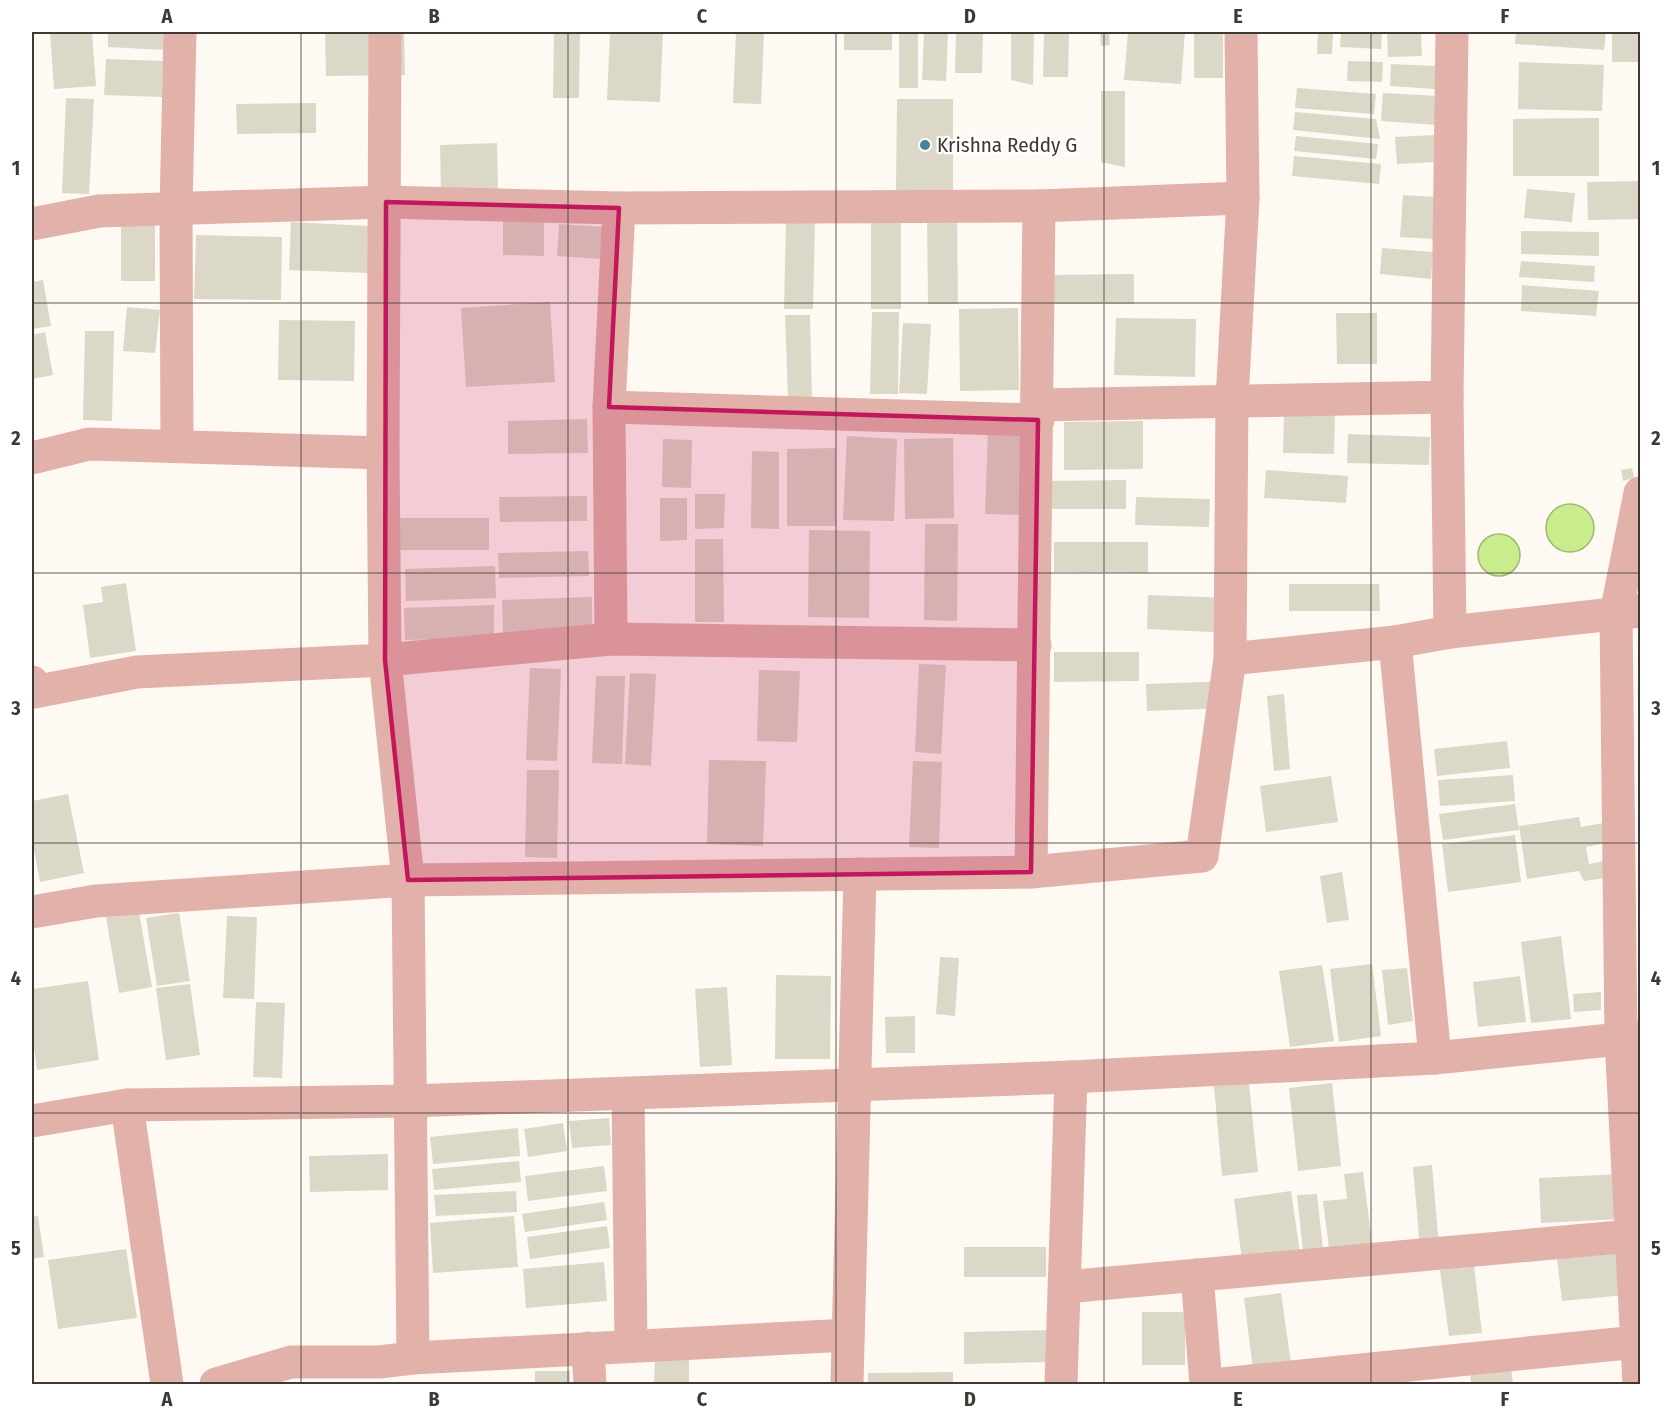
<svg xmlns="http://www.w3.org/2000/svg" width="1672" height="1416" font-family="'Fira Sans Condensed',sans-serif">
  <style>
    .water { fill: #c9ed8d; stroke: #a0b773; stroke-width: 1.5 }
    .building { fill: #dcd8c8 }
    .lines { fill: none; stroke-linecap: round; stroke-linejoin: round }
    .minor { stroke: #e2b2aa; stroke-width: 33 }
    .marked { fill: #c2185b; fill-opacity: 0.2; stroke: #c2185b; stroke-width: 4.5; stroke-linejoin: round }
    .grid { fill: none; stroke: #3f3935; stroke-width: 1.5; stroke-opacity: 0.55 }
    .poi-dot { fill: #448398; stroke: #fff; stroke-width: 2 }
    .labels { text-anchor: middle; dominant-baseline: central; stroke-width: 4.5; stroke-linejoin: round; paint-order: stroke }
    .poi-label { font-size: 21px; fill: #3f3935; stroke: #fff; text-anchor: start }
    .neatline { fill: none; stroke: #3f3935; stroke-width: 2 }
    .grid-label { font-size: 20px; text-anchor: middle; font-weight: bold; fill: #3f3935 }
  </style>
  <rect width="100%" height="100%" fill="#fff9f4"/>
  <g class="water">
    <circle cx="1570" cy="528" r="24"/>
    <circle cx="1499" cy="555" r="21"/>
  </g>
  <g class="building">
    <polygon points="50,32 92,32 96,86 54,89"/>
    <polygon points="108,32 166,32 165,50 108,47"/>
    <polygon points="325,32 404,32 405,75 326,76"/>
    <polygon points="554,32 580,32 579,98 553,98"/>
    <polygon points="610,32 663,32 660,102 607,100"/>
    <polygon points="736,32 764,32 761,104 733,103"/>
    <rect x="844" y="32" width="48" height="18"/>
    <rect x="899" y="32" width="19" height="56"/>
    <polygon points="924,32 948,32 946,81 922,80"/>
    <polygon points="956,32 983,32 982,73 955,73"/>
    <polygon points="1011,32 1034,32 1033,85 1011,80"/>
    <polygon points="1044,32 1069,32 1068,77 1043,77"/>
    <polygon points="1100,32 1109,32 1110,45 1101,46"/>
    <polygon points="1128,32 1185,32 1181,84 1124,80"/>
    <rect x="1194" y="32" width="29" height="46"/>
    <polygon points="1341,32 1382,32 1381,49 1340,47"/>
    <polygon points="1387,32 1421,32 1422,56 1388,57"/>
    <polygon points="1516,32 1606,32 1604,50 1515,44"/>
    <polygon points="1612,32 1640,32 1639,62 1612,62"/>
    <polygon points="1318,33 1333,34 1332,54 1317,54"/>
    <polygon points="106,59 163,61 162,97 104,95"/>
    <polygon points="1348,61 1383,62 1382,82 1347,81"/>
    <polygon points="1519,62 1604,65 1602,111 1518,109"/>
    <polygon points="1391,64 1437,66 1435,89 1390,86"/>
    <polygon points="1297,88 1376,94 1374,114 1295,108"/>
    <polygon points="1101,91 1125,91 1125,167 1101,162"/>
    <polygon points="1383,93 1439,96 1437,125 1381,121"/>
    <polygon points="66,98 94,99 89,194 62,193"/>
    <polygon points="897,99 953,99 953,190 896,190"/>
    <polygon points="316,103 316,133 237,134 236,104"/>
    <polygon points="1295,112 1376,119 1380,139 1293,130"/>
    <polygon points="1599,118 1599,176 1513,176 1513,119"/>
    <polygon points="1435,135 1436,162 1397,164 1395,137"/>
    <polygon points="1296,136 1378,144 1376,159 1294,151"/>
    <polygon points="497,143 498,189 441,191 440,145"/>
    <polygon points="1294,156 1381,164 1379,184 1292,176"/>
    <polygon points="1640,181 1640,219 1588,220 1587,182"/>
    <polygon points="1527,189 1575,193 1572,222 1524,218"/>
    <polygon points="1403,195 1436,197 1433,239 1400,237"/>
    <polygon points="927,212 957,213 958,304 928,304"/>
    <rect x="871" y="218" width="30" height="91"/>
    <polygon points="503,219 544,219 544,256 503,255"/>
    <polygon points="786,221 815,222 813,309 784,309"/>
    <polygon points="291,222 370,226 368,273 289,270"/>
    <rect x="121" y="224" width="34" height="57"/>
    <polygon points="559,224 604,227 602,259 557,256"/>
    <polygon points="1521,231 1599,232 1599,256 1521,254"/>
    <polygon points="196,235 282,237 281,300 194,299"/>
    <polygon points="1382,248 1433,252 1431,279 1380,274"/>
    <polygon points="1521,261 1595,266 1594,282 1519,277"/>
    <polygon points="1134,274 1134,304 1050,304 1049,275"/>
    <polygon points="43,280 51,326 32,329 32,282"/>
    <polygon points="1522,285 1599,291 1596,316 1521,311"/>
    <polygon points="550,302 555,382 466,387 461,308"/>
    <polygon points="127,307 160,310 155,353 123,351"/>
    <polygon points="1018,308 1019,390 960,391 959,309"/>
    <polygon points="872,312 899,312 898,394 870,394"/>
    <polygon points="1336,313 1377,313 1377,364 1337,364"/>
    <polygon points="785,315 810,315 812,398 788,398"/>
    <polygon points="1116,318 1196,319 1195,377 1114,375"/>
    <polygon points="279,320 355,321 354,381 278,380"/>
    <polygon points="903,323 931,324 927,394 899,393"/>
    <polygon points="85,331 114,331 112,421 83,420"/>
    <polygon points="45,332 53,375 32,379 32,335"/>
    <polygon points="1284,414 1335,415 1334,454 1283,453"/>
    <polygon points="587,419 588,453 508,454 508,421"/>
    <polygon points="1143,421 1143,469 1064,470 1064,422"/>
    <polygon points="988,432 1022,433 1019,515 985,514"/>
    <polygon points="1348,434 1430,437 1429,465 1347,463"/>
    <polygon points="847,436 897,439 894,521 843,520"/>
    <polygon points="953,438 954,518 905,519 904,439"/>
    <polygon points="663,439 692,440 691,488 662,487"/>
    <polygon points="836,448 836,526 787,526 787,449"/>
    <polygon points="752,451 779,452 779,529 751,528"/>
    <polygon points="1632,468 1634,478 1623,481 1621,470"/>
    <polygon points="1266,470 1348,476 1346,503 1264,498"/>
    <polygon points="1126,480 1126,509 1046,509 1046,481"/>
    <polygon points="695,494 725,494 724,528 695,529"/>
    <polygon points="587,496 587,521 500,522 499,497"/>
    <polygon points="1136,497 1210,499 1209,527 1135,525"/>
    <polygon points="660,498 687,498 687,540 660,541"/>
    <rect x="400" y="518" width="89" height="32"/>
    <polygon points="925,524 958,524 957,621 924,620"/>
    <polygon points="809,530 870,531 869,618 808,617"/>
    <polygon points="695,539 723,539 724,622 695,622"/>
    <polygon points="1054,542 1148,542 1148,573 1054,572"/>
    <polygon points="588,551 589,576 499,578 498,553"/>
    <polygon points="495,566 496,598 406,601 405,569"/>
    <polygon points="126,583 136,651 90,658 83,605 103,602 101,587"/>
    <polygon points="1289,584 1379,584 1380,611 1289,611"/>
    <polygon points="1148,595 1234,598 1232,633 1147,629"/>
    <polygon points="592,597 592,630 503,632 502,600"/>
    <polygon points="494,605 494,638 405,640 404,608"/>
    <polygon points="1054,652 1139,652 1139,681 1054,682"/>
    <polygon points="919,664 946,665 941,754 915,752"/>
    <polygon points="530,668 561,669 557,761 526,760"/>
    <polygon points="759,670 800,671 797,742 757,741"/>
    <polygon points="630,673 656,674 651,766 625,764"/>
    <polygon points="596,676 625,676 622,764 592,763"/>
    <polygon points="1231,681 1232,708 1147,711 1146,684"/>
    <polygon points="1284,694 1290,769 1274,771 1267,696"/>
    <polygon points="1507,741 1510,768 1437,776 1434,749"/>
    <polygon points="709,760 766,761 763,846 707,844"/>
    <polygon points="913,761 942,762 939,848 909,847"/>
    <polygon points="527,770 559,770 557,858 525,857"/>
    <polygon points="1513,775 1515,801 1440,806 1438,780"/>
    <polygon points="1331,776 1338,822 1266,832 1260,786"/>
    <polygon points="68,794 84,873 40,882 32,839 32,801"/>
    <polygon points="1515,804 1519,830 1443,840 1439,814"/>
    <polygon points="1579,817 1581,827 1603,823 1606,843 1586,847 1589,864 1604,861 1606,878 1584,881 1579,871 1527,879 1519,826"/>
    <polygon points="1515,835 1521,882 1448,892 1442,844"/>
    <polygon points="1342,872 1349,920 1327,923 1320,876"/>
    <polygon points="139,912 152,987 119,993 106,917"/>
    <polygon points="179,913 190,981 157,986 146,918"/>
    <polygon points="227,916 257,917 254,999 223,998"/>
    <polygon points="1561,936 1571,1019 1531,1023 1521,942"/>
    <polygon points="940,957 959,958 955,1016 936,1014"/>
    <polygon points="1372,964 1381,1036 1339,1042 1330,969"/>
    <polygon points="1322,965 1334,1041 1290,1047 1279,971"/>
    <polygon points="1407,968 1413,1021 1388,1025 1382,970"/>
    <polygon points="776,975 831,976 830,1059 775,1059"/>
    <polygon points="1520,976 1526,1022 1478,1027 1473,982"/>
    <polygon points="88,981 99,1060 37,1070 32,1033 32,989"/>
    <polygon points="190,984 200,1055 166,1060 156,988"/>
    <polygon points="727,987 732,1065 700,1067 695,989"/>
    <polygon points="1601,992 1601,1010 1574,1012 1573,994"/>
    <polygon points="256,1002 285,1003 282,1078 253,1077"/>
    <polygon points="915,1016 915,1053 886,1053 885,1017"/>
    <polygon points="1249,1083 1258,1172 1222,1176 1214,1086"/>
    <polygon points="1332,1083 1341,1166 1298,1171 1289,1088"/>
    <polygon points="609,1118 611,1145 572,1148 569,1121"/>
    <polygon points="563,1123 567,1151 528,1157 524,1129"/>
    <polygon points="518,1128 520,1156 433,1164 430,1137"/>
    <polygon points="388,1154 388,1190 310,1192 309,1156"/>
    <polygon points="519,1161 521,1182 434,1190 432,1169"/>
    <polygon points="1432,1165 1439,1246 1420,1248 1413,1167"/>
    <polygon points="604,1166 607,1191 528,1201 525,1176"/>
    <polygon points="1363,1172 1373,1251 1330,1256 1323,1201 1347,1199 1344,1174"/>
    <polygon points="1620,1174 1622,1219 1541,1223 1539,1178"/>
    <polygon points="516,1191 517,1212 436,1216 434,1195"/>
    <polygon points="1291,1191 1300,1253 1242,1260 1234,1199"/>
    <polygon points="1317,1194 1324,1259 1304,1261 1297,1195"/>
    <polygon points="604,1202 607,1220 525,1232 522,1214"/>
    <polygon points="38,1216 44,1257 32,1259 32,1217"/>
    <polygon points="514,1216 518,1267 433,1273 430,1223"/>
    <polygon points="607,1226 610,1248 530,1259 527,1237"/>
    <rect x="964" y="1247" width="82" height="30"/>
    <polygon points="126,1249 137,1318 58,1329 48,1260"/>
    <polygon points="1621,1253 1625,1295 1562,1301 1557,1259"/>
    <polygon points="604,1262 607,1301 526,1308 523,1269"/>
    <polygon points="1474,1266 1482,1333 1449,1336 1440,1270"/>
    <polygon points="1281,1293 1291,1363 1253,1369 1244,1298"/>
    <rect x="1142" y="1312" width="43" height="53"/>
    <polygon points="1051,1330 1052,1362 964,1364 964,1332"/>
    <polygon points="655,1359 689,1360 689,1384 654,1384"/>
    <polygon points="1511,1366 1513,1384 1471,1384 1470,1371"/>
    <rect x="535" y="1371" width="35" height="13"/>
    <polygon points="953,1372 953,1384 868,1384 868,1373"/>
  </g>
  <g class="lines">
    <g class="minor">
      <polyline points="32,224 99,211 386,202 619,208 1039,206 1243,198"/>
      <polyline points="1447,397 1450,632"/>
      <polyline points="1038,405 1447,397 1452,32"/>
      <polyline points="609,407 1038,420"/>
      <polyline points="177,446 176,208 180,32"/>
      <polyline points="32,458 89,444 383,453"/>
      <polyline points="611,639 609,407 619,208"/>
      <polyline points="1395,642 1435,1058"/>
      <polyline points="1230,659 1395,642 1450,632 1640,611"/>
      <polyline points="32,682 34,692 137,672 385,660 383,453 385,32"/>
      <polyline points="1031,872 1039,206"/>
      <polyline points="32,912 96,901 408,880 1031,872 1202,856 1230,659 1232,400 1243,198 1241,32"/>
      <polyline points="628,1094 631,1345"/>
      <polyline points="127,1105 167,1384"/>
      <polyline points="32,1121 127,1105 409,1101 1071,1077 1435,1058 1640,1037"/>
      <polyline points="1197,1275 1206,1384"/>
      <polyline points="1065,1287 1631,1236"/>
      <polyline points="848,1335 413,1358 408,880 385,660 611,639 1035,645"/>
      <polyline points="588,1348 590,1384"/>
      <polyline points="216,1384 291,1362 379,1362 413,1358"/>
      <polyline points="847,1384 860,874"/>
      <polyline points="1061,1384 1071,1077"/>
      <polyline points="1222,1384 1637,1342"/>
      <polyline points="1639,1384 1621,1039 1616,614 1640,493"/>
    </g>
  </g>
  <path class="marked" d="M386 202 619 208 609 407 1038 420 1031 872 408 880 385 660Z"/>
  <path class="grid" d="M301 32V1384M568 32V1384M836 32V1384M1104 32V1384M1371 32V1384M32 303H1640M32 573H1640M32 843H1640M32 1113H1640"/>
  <circle class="poi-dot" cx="925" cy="145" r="6"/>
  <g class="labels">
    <g class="poi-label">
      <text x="937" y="145">Krishna Reddy G</text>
    </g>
  </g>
  <rect width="1672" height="1416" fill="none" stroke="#ffffff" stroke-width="66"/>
  <rect x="33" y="33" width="1606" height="1350" class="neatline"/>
  <g class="grid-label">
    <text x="167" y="23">A</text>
    <text x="434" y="23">B</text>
    <text x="702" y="23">C</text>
    <text x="970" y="23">D</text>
    <text x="1238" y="23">E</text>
    <text x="1505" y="23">F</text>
    <text x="16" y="175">1</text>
    <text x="1656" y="175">1</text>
    <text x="16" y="445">2</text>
    <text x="1656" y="445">2</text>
    <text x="16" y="715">3</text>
    <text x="1656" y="715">3</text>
    <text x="16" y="985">4</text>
    <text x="1656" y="985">4</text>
    <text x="16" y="1255">5</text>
    <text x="1656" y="1255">5</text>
    <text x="167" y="1406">A</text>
    <text x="434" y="1406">B</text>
    <text x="702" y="1406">C</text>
    <text x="970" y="1406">D</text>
    <text x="1238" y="1406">E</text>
    <text x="1505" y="1406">F</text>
  </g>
</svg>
